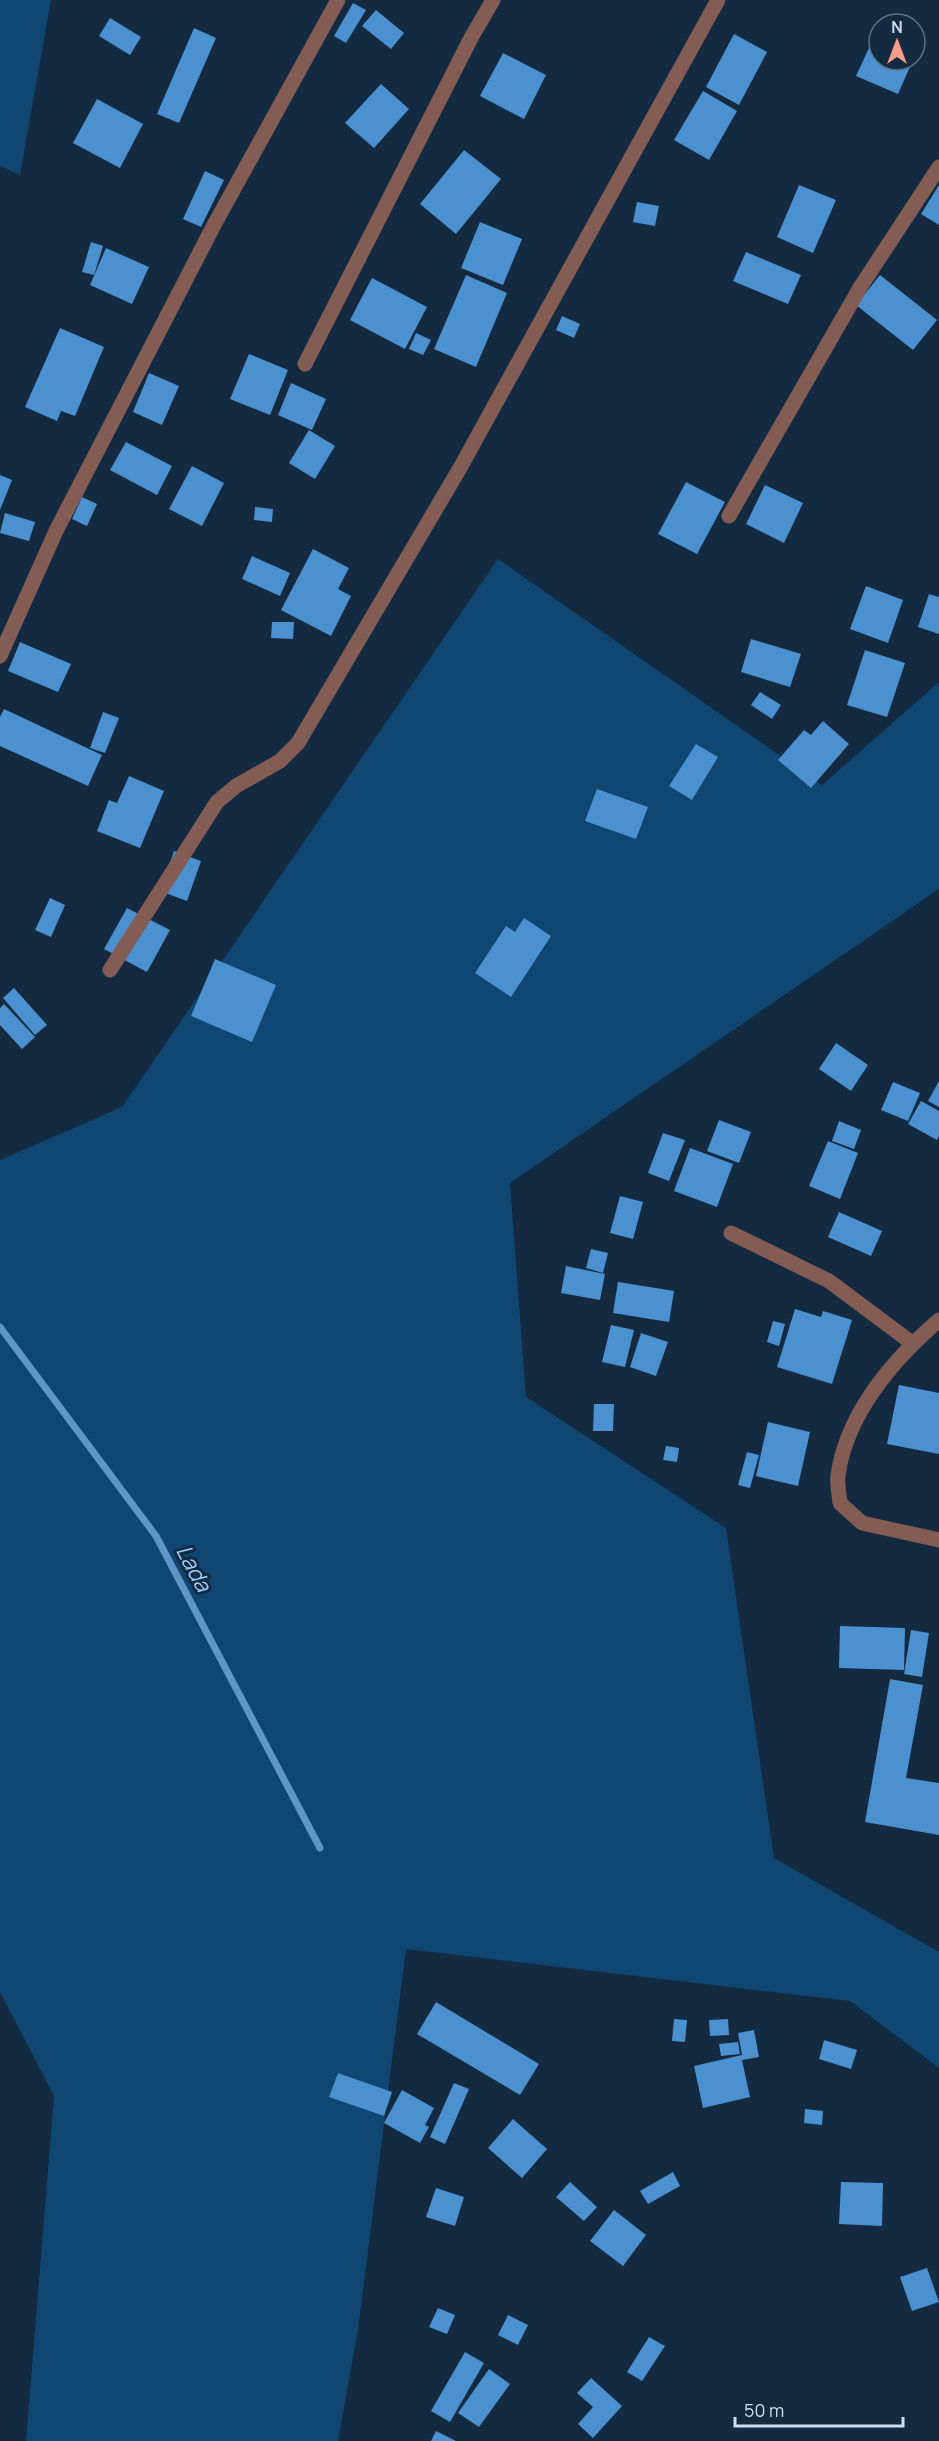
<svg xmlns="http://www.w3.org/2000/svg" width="939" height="2441" font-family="Manrope,sans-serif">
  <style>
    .green { fill: #0f4672 }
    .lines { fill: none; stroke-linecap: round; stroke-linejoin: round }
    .stream { stroke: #6096c5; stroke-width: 7 }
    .building { fill: #4b90cf }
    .minor { stroke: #835d54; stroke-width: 15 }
    .labels { text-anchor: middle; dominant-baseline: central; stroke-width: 6; stroke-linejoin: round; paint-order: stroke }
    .water-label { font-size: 22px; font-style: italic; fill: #98ccfe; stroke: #132a40 }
  </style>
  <rect width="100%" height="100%" fill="#132a40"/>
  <g class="green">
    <polygon points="0,0 51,0 20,175 0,166"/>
    <polygon points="498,559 822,785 939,682 939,889 510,1183 526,1397 726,1528 774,1858 939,1952 939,2068 850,2001 406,1949 358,2330 338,2441 26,2441 54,2096 0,1992 0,1160 122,1107"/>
  </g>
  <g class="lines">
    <polyline class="stream" points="0,1327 156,1536 320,1848"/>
  </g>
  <g class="building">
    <polygon points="353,3 366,10 346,43 334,36"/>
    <polygon points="376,10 404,33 391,49 362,26"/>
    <polygon points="110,18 141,37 130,55 99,36"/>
    <polygon points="879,26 879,60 913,60 898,94 856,76"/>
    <polygon points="194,28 216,38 179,123 157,114"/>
    <polygon points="734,34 767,52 739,105 706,87"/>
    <polygon points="503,53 546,75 524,119 480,96"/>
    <polygon points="381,84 409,109 374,148 345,123"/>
    <polygon points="703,91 737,111 709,160 674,140"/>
    <polygon points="97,99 143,124 120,168 73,143"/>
    <polygon points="464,150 501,179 456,234 420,204"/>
    <polygon points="205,171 224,180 201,227 183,219"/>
    <polygon points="799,185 836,200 813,253 777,237"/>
    <polygon points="939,185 939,225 921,214"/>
    <polygon points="637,202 659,206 655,226 633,222"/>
    <polygon points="480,222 522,239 503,285 461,268"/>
    <polygon points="91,242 103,246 94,275 82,272"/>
    <polygon points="106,248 149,267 132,304 90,285"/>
    <polygon points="746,252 801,275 788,304 733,281"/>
    <polygon points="466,275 507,293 476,367 434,349"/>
    <polygon points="880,275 937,320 913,350 856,305"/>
    <polygon points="372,278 427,307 405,349 350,320"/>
    <polygon points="562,316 580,324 574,338 556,330"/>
    <polygon points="60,328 104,347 75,416 61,411 57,421 25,407"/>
    <polygon points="416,333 431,340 423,355 409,349"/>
    <polygon points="249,354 288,370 270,415 230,399"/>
    <polygon points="149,373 179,386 162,425 133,412"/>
    <polygon points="291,383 326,399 312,430 278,415"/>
    <polygon points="309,430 335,446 315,479 289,463"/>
    <polygon points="126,442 172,466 157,495 110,470"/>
    <polygon points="192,466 224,483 202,526 169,509"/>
    <polygon points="0,475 12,480 0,510"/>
    <polygon points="686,482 725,502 697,554 658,534"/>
    <polygon points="765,485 803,503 784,543 746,524"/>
    <polygon points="82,497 97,504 87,526 72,519"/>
    <polygon points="255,507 273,509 272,522 254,520"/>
    <polygon points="5,513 35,522 29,541 0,533"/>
    <polygon points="313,549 349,568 338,589 351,596 331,636 281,610"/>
    <polygon points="252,556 290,573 280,596 242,579"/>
    <polygon points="866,586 903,600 888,643 850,629"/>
    <polygon points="929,594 939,597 939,634 918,627"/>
    <polygon points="272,622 294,622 293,639 271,638"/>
    <polygon points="751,639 801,654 790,687 741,672"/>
    <polygon points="20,642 71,664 58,692 8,671"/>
    <polygon points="865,650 905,663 887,717 847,705"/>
    <polygon points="760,692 781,705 772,719 751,705"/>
    <polygon points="4,709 102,755 88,786 0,746 0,717"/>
    <polygon points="103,712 119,718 105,753 90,748"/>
    <polygon points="823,721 849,744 811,788 778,760 804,730 811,735"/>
    <polygon points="696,744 718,757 692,800 669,786"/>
    <polygon points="129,776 164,791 140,848 97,831 109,800 117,803"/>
    <polygon points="597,789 648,807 636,839 585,821"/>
    <polygon points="174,851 201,861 187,901 160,891"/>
    <polygon points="50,898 65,905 51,937 35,930"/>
    <polygon points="127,908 170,930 147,972 104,949"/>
    <polygon points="524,918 551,936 511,997 475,973 506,926 515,932"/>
    <polygon points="215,959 276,985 252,1042 191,1016"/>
    <polygon points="14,988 47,1025 35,1035 3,998"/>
    <polygon points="4,1004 35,1037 22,1049 0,1025 0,1008"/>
    <polygon points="836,1043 868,1065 851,1091 819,1069"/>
    <polygon points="939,1081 939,1107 928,1101"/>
    <polygon points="893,1082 920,1093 908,1121 881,1110"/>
    <polygon points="921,1101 939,1111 939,1136 937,1140 908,1124"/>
    <polygon points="719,1120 751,1132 739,1163 707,1151"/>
    <polygon points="839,1121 861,1130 854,1149 832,1141"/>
    <polygon points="663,1133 685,1140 669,1181 648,1173"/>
    <polygon points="828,1141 858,1153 840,1199 809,1186"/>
    <polygon points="690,1148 733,1164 717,1207 674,1191"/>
    <polygon points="620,1196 643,1202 633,1239 610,1233"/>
    <polygon points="839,1212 882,1231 871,1256 828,1237"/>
    <polygon points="591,1249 608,1253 603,1273 586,1268"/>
    <polygon points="566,1266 605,1274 600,1300 561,1293"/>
    <polygon points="618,1282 674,1291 669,1322 613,1313"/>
    <polygon points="795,1309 821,1317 823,1311 852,1320 832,1384 777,1367"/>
    <polygon points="773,1321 785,1324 779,1346 767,1342"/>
    <polygon points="611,1325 634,1330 625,1367 602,1362"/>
    <polygon points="641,1333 668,1342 656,1376 630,1367"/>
    <polygon points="899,1385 939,1393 939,1454 887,1444"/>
    <polygon points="594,1404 614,1404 613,1431 593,1431"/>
    <polygon points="768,1422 810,1432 798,1486 756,1476"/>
    <polygon points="666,1446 679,1448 677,1462 663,1460"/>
    <polygon points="747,1452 759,1455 750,1488 738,1485"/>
    <polygon points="840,1626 905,1628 904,1670 839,1668"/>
    <polygon points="911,1630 929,1633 922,1677 904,1674"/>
    <polygon points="890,1679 923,1685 906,1778 939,1783 939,1835 865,1822"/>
    <polygon points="436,2002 539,2064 520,2095 417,2034"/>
    <polygon points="674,2019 687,2020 685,2042 672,2041"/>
    <polygon points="728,2019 729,2035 710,2036 709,2020"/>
    <polygon points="754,2030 759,2057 742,2060 750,2097 703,2108 694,2066 742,2055 738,2033"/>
    <polygon points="824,2040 857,2050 851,2069 819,2059"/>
    <polygon points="738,2042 740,2054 721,2056 719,2044"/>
    <polygon points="338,2073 392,2092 384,2116 329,2097"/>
    <polygon points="454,2083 469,2089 445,2144 430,2137"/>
    <polygon points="402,2090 434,2108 425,2125 429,2127 420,2143 384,2123"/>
    <polygon points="805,2109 823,2111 822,2125 804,2123"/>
    <polygon points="513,2119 547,2149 522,2178 488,2148"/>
    <polygon points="673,2172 680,2186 648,2204 640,2191"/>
    <polygon points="570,2182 597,2207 584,2221 556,2197"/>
    <polygon points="841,2182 883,2183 882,2226 839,2224"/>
    <polygon points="436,2188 464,2197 455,2226 426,2217"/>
    <polygon points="614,2210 646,2235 623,2266 590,2241"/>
    <polygon points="927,2268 939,2302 912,2311 900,2277"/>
    <polygon points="438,2308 455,2315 447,2334 429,2327"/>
    <polygon points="508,2315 528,2325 518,2345 498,2335"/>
    <polygon points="649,2337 665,2346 642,2381 627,2372"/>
    <polygon points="465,2352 484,2363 450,2422 431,2411"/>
    <polygon points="489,2369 510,2384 479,2427 458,2413"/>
    <polygon points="591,2378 622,2406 593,2438 578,2424 593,2407 577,2393"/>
    <polygon points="436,2431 456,2441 431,2441"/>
  </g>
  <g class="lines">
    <g class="minor">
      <polyline points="305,364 471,38 493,0"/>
      <polyline points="729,516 861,286 939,167"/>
      <polyline points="0,656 56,531 214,225 338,0"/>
      <polyline points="110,970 217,802 236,786 280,761 298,743 460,468 718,0"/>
      <polyline points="731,1233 829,1281 912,1343"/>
      <path d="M939 1320C894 1359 847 1413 838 1475 837 1484 839 1494 840 1503L862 1523 939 1540"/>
    </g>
  </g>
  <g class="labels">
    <g class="water-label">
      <text transform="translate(194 1568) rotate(62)">Lada</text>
    </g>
  </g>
  <g transform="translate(897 42)"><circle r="28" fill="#132a40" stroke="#5e7285" stroke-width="1.5"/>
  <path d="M0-4.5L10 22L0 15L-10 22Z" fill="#f49e8a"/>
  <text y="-9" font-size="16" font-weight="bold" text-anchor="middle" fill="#cfddec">N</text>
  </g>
  <path d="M735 2417v9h168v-9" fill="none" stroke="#cfddec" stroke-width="3"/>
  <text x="744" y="2417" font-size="18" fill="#cfddec" stroke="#132a40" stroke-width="4.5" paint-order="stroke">50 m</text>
</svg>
